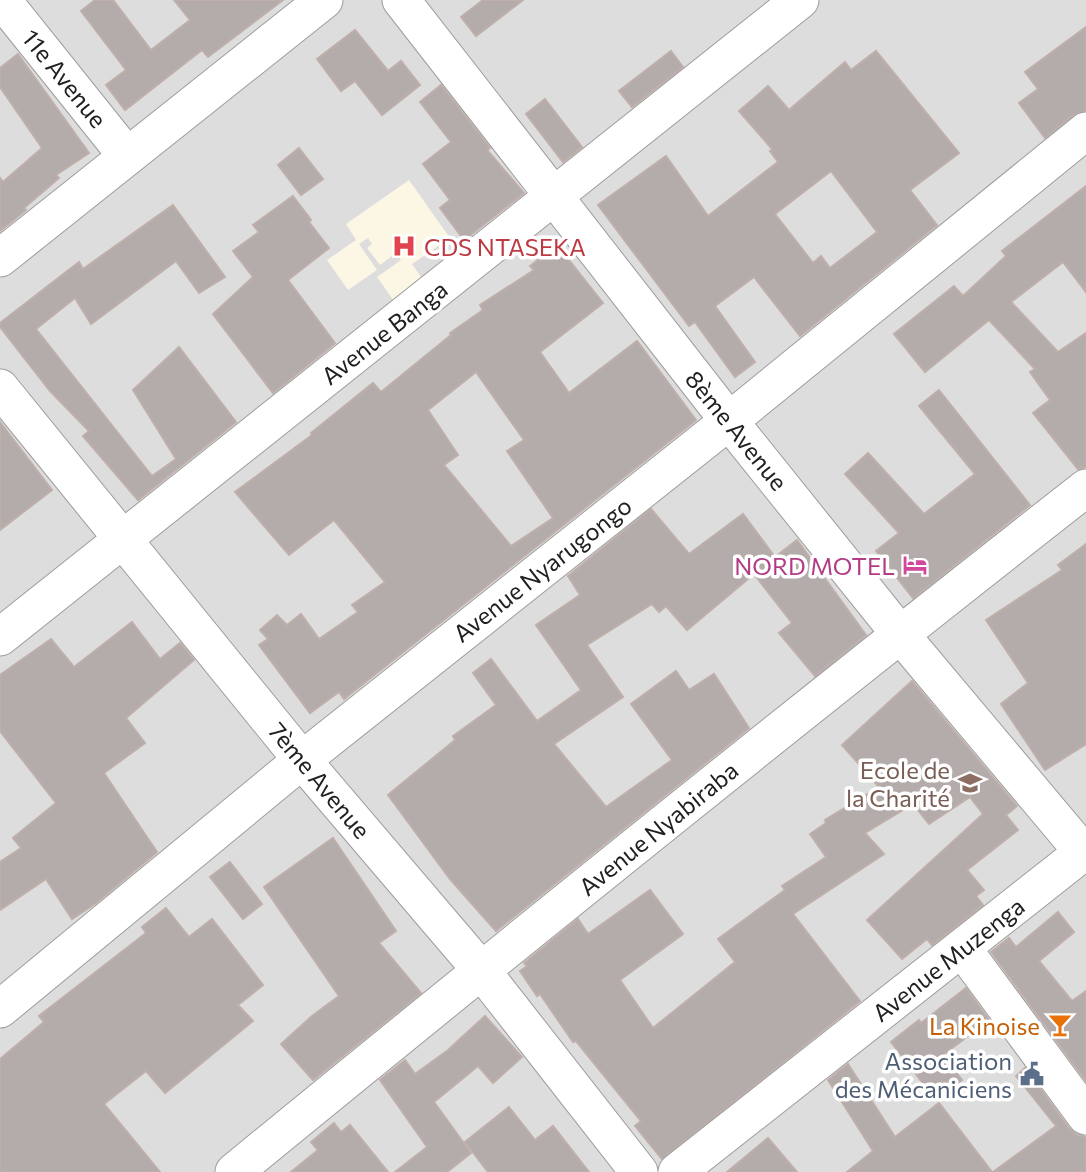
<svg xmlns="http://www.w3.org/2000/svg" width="1086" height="1172" font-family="Commissioner,sans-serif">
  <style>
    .residential { fill: #dedddd }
    .education { fill: #fcf6e4 }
    .building { fill: #b4acaa; stroke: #bfafab; stroke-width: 2; fill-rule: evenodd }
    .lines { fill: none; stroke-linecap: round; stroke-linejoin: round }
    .minor-casing { stroke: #9d9d9d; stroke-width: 39 }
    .minor { stroke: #fff; stroke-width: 37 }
    .labels { text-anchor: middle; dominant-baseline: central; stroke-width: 7; stroke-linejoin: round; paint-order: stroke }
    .street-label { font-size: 24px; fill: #202020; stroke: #fff }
    .health-label { font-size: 24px; fill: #be3a42; stroke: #fff; text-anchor: start }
    .hotel-label { font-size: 24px; fill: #b23c85; stroke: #fff; text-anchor: end }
    .education-label { font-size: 24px; fill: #785e54; stroke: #fff; text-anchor: end }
    .food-label { font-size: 24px; fill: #c56008; stroke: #fff; text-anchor: end }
    .service-label { font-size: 24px; fill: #4e5e75; stroke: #fff; text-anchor: end }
  </style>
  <rect width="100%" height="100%" fill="#efebe7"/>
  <rect class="residential" x="0" y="0" width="1086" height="1172"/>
  <polygon class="education" points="409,180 450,238 412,264 431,291 401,311 377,277 401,260 396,253 380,265 367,248 372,244 368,238 359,244 377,270 348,290 327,260 356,240 346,224"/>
  <g class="building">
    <polygon points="95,0 113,0 151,50 190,20 174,0 283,0 208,57 202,50 125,110 106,85 126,70 81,11"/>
    <polygon points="483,0 523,0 476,36 461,17"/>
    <polygon points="1086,27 1086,111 1073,115 1045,138 1019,103 1038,89 1025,72"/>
    <polygon points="355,30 388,71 401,61 420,85 382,115 355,81 341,91 317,59"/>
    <polygon points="671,51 683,67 632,107 619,91"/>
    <path d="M876 51 959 153 910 190 937 225 800 336 754 277 715 306 755 362 735 377 695 322 689 326 598 205 666 156 708 216 778 162 770 151 773 150 739 111 768 86 789 110 845 62 851 70ZM831 171 877 232 830 268 821 256 813 263 775 214Z"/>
    <polygon points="18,54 89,153 56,175 59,178 24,208 26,210 0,231 0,178 3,182 42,148 0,87 0,68"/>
    <polygon points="441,85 490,148 487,150 524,193 464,240 440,208 450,200 423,164 451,142 420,102"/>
    <polygon points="545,99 582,147 563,162 526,114"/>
    <polygon points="299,148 323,179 301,195 278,165"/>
    <polygon points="1086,186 1086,292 1063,262 1011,302 1058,352 1086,333 1086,467 1078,469 1033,413 1050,400 1030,372 1035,369 989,320 925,372 894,334 954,286 963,296 1006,256 1002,251"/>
    <polygon points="293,196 311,220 309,222 329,248 288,280 335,343 273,393 213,314 253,277 233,251 259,232 253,225"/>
    <polygon points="173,205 225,277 199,293 176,261 91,324 75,298 36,329 152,476 176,459 133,390 179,347 236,422 138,500 83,436 89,431 50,391 0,327 0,323 79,262 83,269"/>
    <path d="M557 245 603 303 540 352 569 393 637 341 696 420 344 699 339 692 310 713 259 645 268 639 260 630 277 615 287 625 301 614 319 639 358 612 352 605 385 582 334 520 289 555 235 492 312 435 311 433 373 383 381 392 451 335 450 333 483 310 480 305 534 270 530 266ZM476 372 524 440 507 451 553 518 511 546 444 465 458 455 428 410Z"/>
    <polygon points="939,390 1030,505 913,598 876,551 899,533 845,474 868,453 924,514 975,474 919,406"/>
    <polygon points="0,422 52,490 0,530"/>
    <polygon points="651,509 689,554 743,514 775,557 797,540 866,635 815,676 779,633 792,623 754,574 687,630 666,606 659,612 652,604 587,645 623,697 554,744 606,807 672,760 631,704 676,671 689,690 714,674 749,728 496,931 450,879 388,795 455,740 453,736 496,705 473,673 491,659 537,721 581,690 536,625 580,595 568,576"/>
    <polygon points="1086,544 1086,744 1045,770 1001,704 1028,683 986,620 1062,570 1058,565"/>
    <polygon points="132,622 160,659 180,643 194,660 126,718 145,743 104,773 157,852 96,903 72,919 46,879 0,910 0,862 21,848 13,838 56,803 0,731 0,675 51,639 74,667"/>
    <polygon points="912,681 1017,806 1006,815 1018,830 967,870 984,890 976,896 983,905 932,945 927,939 902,959 867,920 983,814 970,797 929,824 913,804 865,833 884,854 793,914 860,1001 662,1159 635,1126 641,1121 576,1041 573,1042 540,994 537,996 520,971 527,966 524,963 578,919 588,934 650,890 683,934 620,980 653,1028 735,962 718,939 785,890 782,886 826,857 810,834 826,823 825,820 879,787 842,745"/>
    <polygon points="333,838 396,931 379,943 421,993 313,1080 281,1044 312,1016 339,996 264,887"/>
    <polygon points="230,862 262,904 243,919 210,877"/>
    <polygon points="166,908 189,937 212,919 263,985 238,1005 253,1021 165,1093 146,1071 104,1104 160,1172 0,1172 0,1059 44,1022 39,1016 146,933 142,927"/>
    <polygon points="1058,912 1074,932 1039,961 1072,1001 1086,991 1086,1081 991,952 1009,938 1016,947"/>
    <polygon points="966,988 989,1020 943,1055 962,1080 936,1100 891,1042 919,1020 921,1023"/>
    <polygon points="485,1016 522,1057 493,1083 478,1066 434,1102 471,1153 447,1172 395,1172 427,1147 380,1080 405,1060 415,1074 448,1050"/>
    <polygon points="848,1064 895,1137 939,1103 992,1172 847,1172 873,1151 828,1080"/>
    <polygon points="1025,1068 1069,1128 1077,1135 1086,1137 1086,1172 993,1172 1056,1126 1016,1076"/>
    <polygon points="509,1107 535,1140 553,1126 589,1172 488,1172 465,1142"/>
    <polygon points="334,1123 341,1132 350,1125 388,1172 291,1172 318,1150 311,1142"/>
    <polygon points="768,1138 797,1172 727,1172"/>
  </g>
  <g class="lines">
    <g class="minor-casing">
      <g id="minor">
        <polyline points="2,0 127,156"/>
        <polyline points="401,0 729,421 900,634 1083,852"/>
        <polyline points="0,258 324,0"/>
        <polyline points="0,388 302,760 481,970 639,1172"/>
        <polyline points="0,637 800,0"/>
        <polyline points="962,948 1086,1116"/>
        <polyline points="0,1009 302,760 729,421 1086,131"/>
        <path d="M234 1172C516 941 799 713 1086 488"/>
        <polyline points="677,1172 1086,850"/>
      </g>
    </g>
    <use href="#minor" class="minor"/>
  </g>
  <defs>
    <g id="hospital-bare" transform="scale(1.89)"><path d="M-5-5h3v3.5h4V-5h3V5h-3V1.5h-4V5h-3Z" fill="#e0444e" stroke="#fff" stroke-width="2.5" paint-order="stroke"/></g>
    <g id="hotel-bare" transform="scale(1.89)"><path d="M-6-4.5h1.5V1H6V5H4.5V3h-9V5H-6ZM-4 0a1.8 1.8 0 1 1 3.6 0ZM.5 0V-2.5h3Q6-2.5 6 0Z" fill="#d1479c" stroke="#fff" stroke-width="2.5" paint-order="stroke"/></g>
    <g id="school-bare" transform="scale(1.89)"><path d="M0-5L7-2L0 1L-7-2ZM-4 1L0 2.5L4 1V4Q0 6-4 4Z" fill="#8d6e63" stroke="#fff" stroke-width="2.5" paint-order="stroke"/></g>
    <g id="bar-bare" transform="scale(1.89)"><path d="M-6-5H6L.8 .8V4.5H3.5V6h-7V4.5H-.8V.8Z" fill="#e8710a" stroke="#fff" stroke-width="2.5" paint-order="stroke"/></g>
    <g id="civic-bare" transform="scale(1.89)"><path d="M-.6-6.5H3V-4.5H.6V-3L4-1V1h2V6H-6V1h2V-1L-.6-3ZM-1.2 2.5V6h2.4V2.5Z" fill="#5c6f8a" stroke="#fff" stroke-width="2.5" paint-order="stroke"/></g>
  </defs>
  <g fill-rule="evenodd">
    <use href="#hospital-bare" x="404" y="246"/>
    <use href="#hotel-bare" x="915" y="565"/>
    <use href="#school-bare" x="970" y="783"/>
    <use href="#bar-bare" x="1060" y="1025"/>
    <use href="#civic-bare" x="1032" y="1074"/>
  </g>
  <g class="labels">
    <g class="street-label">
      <text transform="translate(65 78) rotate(51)">11e Avenue</text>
      <text transform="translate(384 332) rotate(-38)">Avenue Banga</text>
      <text transform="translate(737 430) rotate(51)">8ème Avenue</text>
      <text transform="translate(542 569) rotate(-38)">Avenue Nyarugongo</text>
      <text transform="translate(320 780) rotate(50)">7ème Avenue</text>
      <text transform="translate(658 828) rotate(-39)">Avenue Nyabiraba</text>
      <text transform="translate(948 959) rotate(-38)">Avenue Muzenga</text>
    </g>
    <g class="health-label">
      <text x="424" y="246">CDS NTASEKA</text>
    </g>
    <g class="hotel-label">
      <text x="895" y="565">NORD MOTEL</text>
    </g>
    <g class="education-label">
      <text x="950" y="769">Ecole de<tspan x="950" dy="28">la Charité</tspan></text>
    </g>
    <g class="food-label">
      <text x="1040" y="1025">La Kinoise</text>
    </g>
    <g class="service-label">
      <text x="1012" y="1060">Association<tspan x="1012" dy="28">des Mécaniciens</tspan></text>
    </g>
  </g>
</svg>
